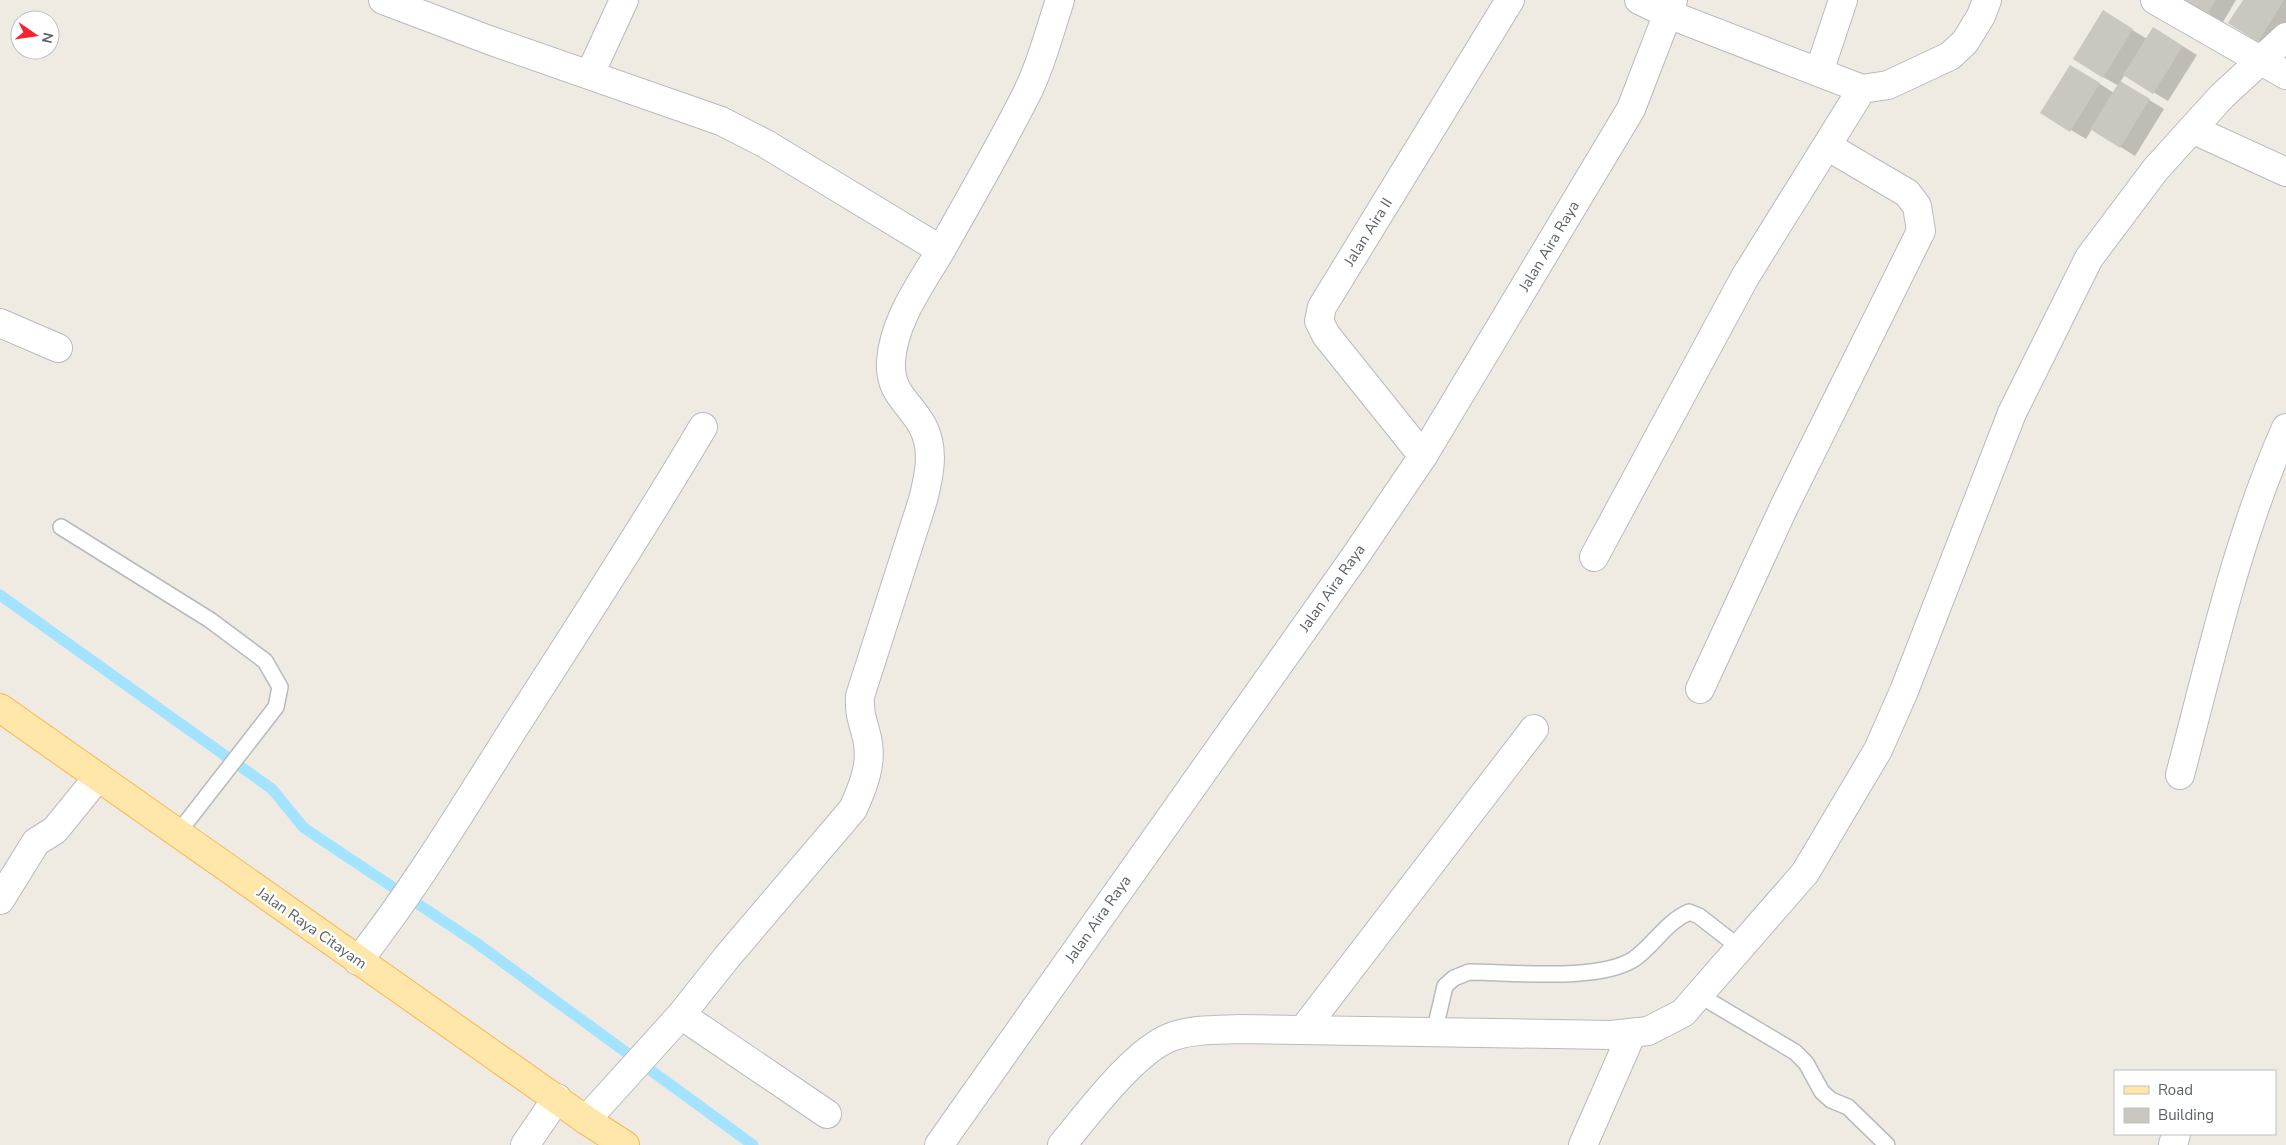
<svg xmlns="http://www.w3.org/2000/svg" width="2286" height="1145" font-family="'Nunito Sans',sans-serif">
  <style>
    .shadow { fill: #0003 }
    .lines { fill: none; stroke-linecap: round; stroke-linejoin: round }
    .stream { stroke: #a4e3ff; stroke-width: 11 }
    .building { fill: #cac6c0 }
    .lane-casing { stroke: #b6babf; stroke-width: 18 }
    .street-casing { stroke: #b6babf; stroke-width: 30 }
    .primary-casing { stroke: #fcb64f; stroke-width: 30 }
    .lane { stroke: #fff; stroke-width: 15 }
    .street { stroke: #fff; stroke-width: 28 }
    .primary { stroke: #ffe6a9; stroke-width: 28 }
    .labels { text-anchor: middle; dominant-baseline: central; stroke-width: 5; stroke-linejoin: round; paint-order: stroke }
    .street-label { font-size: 15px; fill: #5b6165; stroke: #fff }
  </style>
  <rect width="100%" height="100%" fill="#efebe3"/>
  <g class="shadow">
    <polygon points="2185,0 2236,0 2223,22"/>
    <polygon points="2244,0 2286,0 2286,30 2274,49 2259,41"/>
    <polygon points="2118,21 2147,39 2168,37 2197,55 2168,101 2125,75 2120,82 2164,109 2135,156 2092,129 2086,139 2071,130 2086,75 2114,93 2119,86 2103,77"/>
  </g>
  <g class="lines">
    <polyline class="stream" points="0,595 272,789 304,828 475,942 753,1145"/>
  </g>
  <g class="building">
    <polygon points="2183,0 2216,0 2207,15"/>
    <polygon points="2243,0 2284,0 2258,42 2228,23"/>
    <polygon points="2103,10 2133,29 2103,78 2073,59"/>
    <polygon points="2153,27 2183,46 2153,94 2123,75"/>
    <polygon points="2070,65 2100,83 2070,132 2040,113"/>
    <polygon points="2120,81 2150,99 2120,148 2090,129"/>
  </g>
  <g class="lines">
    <g class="lane-casing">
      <g id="lane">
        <polyline points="61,527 210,620 265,661 280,687 276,707 178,833"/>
        <polyline points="1699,995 1795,1052 1806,1063 1822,1092 1831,1100 1848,1107 1887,1145"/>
        <path d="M1434 1033 1445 986 1454 978 1469 972C1512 972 1599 982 1634 959 1654 945 1666 922 1689 912L1699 916 1740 948"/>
      </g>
    </g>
    <g class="street-casing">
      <g id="street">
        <polyline points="383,0 489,40 721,121 766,144 941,250"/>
        <polyline points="1639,0 1668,14 1862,89"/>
        <polyline points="2155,0 2286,75"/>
        <polyline points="1819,72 1843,0"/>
        <polyline points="590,74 624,0"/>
        <polyline points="2192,129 2286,172"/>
        <polyline points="0,323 58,348"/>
        <polyline points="1423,456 1326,335 1319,321 1322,307 1510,0"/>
        <polyline points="1594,557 1745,277 1862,89 1888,85 1950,56 1965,42 1981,16 1987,0"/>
        <polyline points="1700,689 1784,507 1921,231 1917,206 1907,193 1827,146"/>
        <path d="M2180 775C2211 658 2237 538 2286 428"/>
        <polyline points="0,900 36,842 55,830 98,777"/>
        <path d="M358 961C416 887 464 807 514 728 578 628 643 529 703 427"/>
        <polyline points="681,1015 827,1114"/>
        <polyline points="1303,1030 1534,729"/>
        <path d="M586 1120 681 1015 727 957 853 809C863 787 873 763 867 738 863 721 859 715 860 696L923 500C929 476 935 450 923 427 910 402 889 394 891 361 894 319 922 283 942 248 970 199 998 150 1024 99 1040 69 1049 33 1060 0"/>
        <polyline points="525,1145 557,1098"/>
        <polyline points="939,1145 1354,558 1423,456 1631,109 1673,0"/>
        <path d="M1062 1145C1087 1115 1134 1051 1171 1037 1192 1029 1217 1030 1240 1029L1611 1035 1648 1031 1683 1013 1805 873 1878 750 1904 691 2012 413 2089 258 2155 170 2192 129 2222 96 2286 37"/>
        <polyline points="1583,1145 1632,1033"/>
        <polyline points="2173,1145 2176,1134"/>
      </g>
    </g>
    <g class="primary-casing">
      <polyline id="primary" points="0,708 586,1120 625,1145"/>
    </g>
    <use href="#lane" class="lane"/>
    <use href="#street" class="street"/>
    <use href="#primary" class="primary"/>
  </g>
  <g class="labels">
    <g class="street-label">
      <text transform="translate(1368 232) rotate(-58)">Jalan Aira II</text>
      <text transform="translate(1549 246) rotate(-59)">Jalan Aira Raya</text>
      <text transform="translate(1332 588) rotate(-55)">Jalan Aira Raya</text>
      <text transform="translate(1098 919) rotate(-55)">Jalan Aira Raya</text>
      <text transform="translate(312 928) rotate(35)">Jalan Raya Citayam</text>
    </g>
  </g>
  <rect x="2114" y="1070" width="162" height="65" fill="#ffffff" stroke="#bdc0c1"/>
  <rect x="2124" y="1086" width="25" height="8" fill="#ffe6a9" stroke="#bdc0c1"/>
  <text x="2158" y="1095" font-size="15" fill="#5b6165">Road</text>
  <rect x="2124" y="1108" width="25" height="15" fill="#cac6c0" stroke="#bdc0c1"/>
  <text x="2158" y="1120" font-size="15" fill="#5b6165">Building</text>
  <g transform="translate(35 35) rotate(103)"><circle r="24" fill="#ffffff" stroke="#bdc0c1"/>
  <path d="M0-4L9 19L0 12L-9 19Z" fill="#f7222d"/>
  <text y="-8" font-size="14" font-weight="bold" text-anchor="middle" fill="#5b6165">N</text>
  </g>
</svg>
